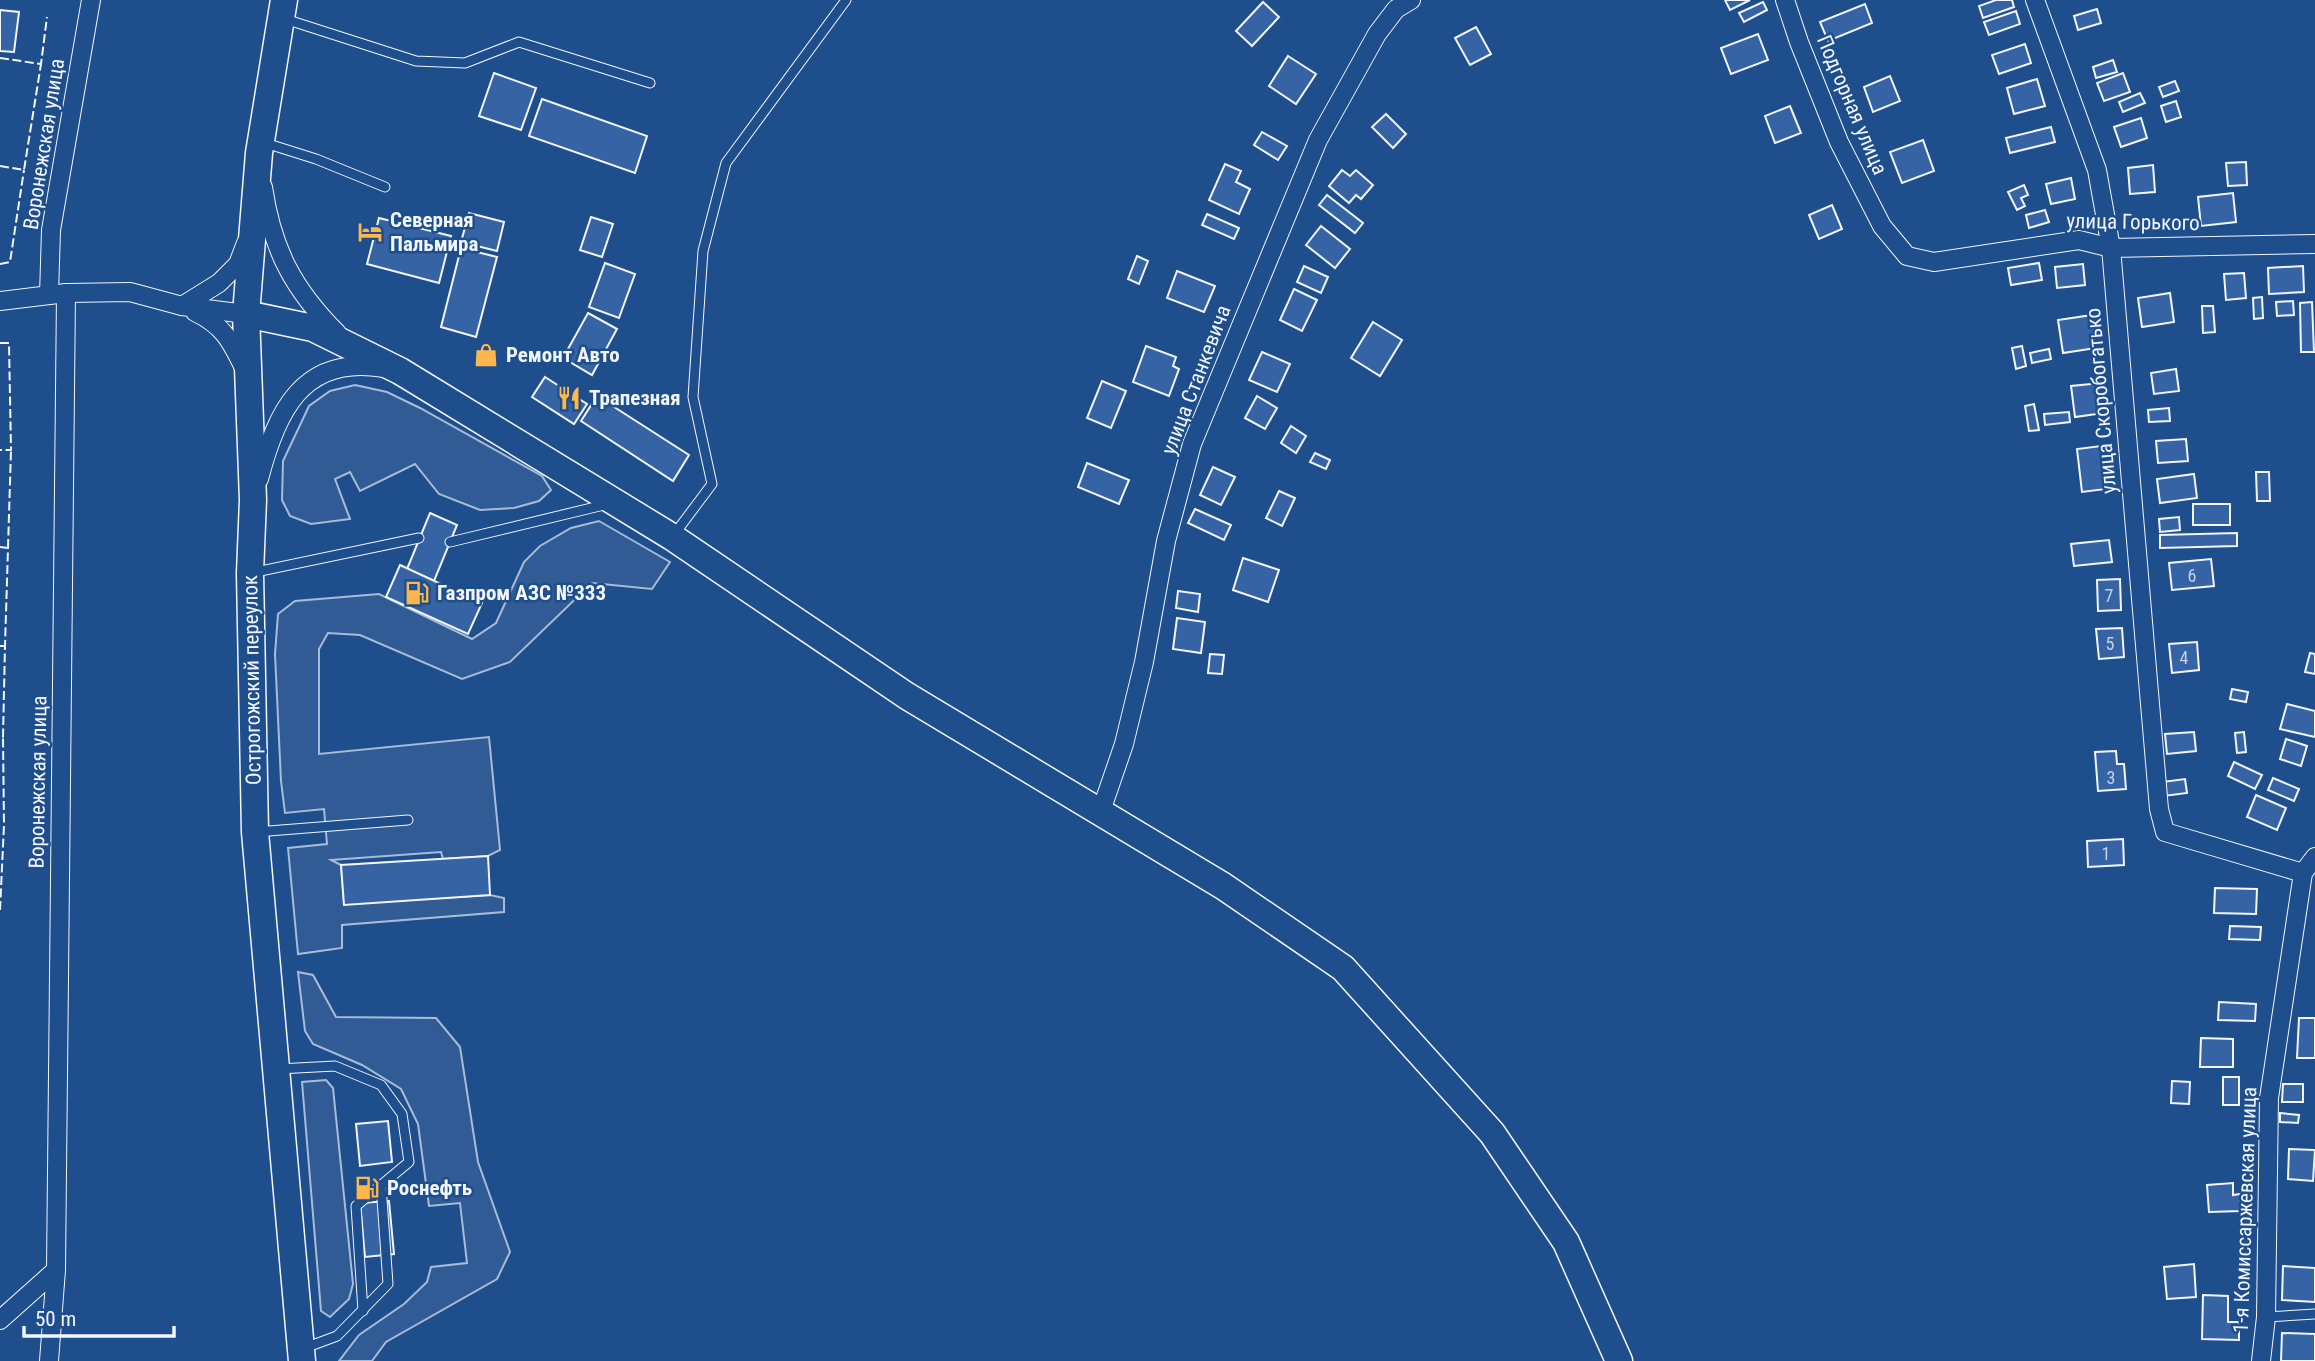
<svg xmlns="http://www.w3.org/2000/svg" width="2315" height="1361" font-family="'Roboto Condensed',sans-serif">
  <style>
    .built { fill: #305b95; stroke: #a8bbd7; stroke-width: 2 }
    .building { fill: #3563a3; stroke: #f2f6ff; stroke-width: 2 }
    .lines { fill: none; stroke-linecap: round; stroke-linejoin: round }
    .lane-casing { stroke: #f2f6ff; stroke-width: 11 }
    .street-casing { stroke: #f2f6ff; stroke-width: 20 }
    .secondary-casing { stroke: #f2f6ff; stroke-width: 29 }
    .lane { stroke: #1f4e8c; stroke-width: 9 }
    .street { stroke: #1f4e8c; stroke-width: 18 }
    .secondary { stroke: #1f4e8c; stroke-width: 26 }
    .fence { stroke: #f2f6ff; stroke-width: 2; stroke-dasharray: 9 3.5; stroke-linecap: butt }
    .labels { text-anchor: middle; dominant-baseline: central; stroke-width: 5; stroke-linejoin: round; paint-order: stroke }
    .number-label { font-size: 18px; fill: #c3d1e8 }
    .street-label { font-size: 21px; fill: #f2f6ff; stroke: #1f4e8c }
    .poi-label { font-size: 21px; font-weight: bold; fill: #f2f6ff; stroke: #1f4e8c; text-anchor: start }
  </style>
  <rect width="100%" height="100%" fill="#1f4e8c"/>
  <g class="built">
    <polygon points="355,385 387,392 420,408 542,476 551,490 539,501 514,508 480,510 439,494 415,464 360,491 350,472 335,479 350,519 311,524 290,516 282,500 283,461 309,406 330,391"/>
    <polygon points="599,521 670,562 652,589 592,583 510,662 462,679 360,635 328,633 319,649 319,754 489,737 500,850 488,856 443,859 441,852 331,860 341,865 344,904 490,895 504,898 504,912 342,925 342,948 298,954 288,848 327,844 324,809 285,813 281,781 275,654 278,614 295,601 379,594 472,639 496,623 524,562 540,546 571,528"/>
    <polygon points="298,972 313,975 336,1017 436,1018 460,1047 478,1162 510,1252 497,1279 386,1342 372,1361 339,1361 359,1335 404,1304 427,1282 431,1267 467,1263 460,1203 429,1206 418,1124 401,1089 362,1065 313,1044 305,1031"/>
    <polygon points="326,1080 333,1088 353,1284 349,1299 330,1317 321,1311 302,1082"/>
  </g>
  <g class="building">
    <polygon points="1725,0 1750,0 1730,10"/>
    <polygon points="1996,0 2012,0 2014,7 1983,18 1979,6"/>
    <polygon points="1263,2 1279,17 1252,46 1236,31"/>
    <polygon points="1763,2 1767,10 1744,22 1739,13"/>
    <polygon points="1865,4 1872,23 1828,41 1820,22"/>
    <polygon points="2097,9 2101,23 2078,30 2074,16"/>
    <polygon points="0,10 19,12 14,52 0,51"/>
    <polygon points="2016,11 2020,24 1989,35 1984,22"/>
    <polygon points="1476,27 1491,54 1470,65 1455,38"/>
    <polygon points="1758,34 1768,60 1731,74 1721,48"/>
    <polygon points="2025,44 2031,63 1999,74 1992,55"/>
    <polygon points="1288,56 1316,74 1296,104 1269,86"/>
    <polygon points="2113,60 2117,72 2096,78 2093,67"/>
    <polygon points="494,73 536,88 521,130 479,116"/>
    <polygon points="2123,73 2130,92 2104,101 2097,83"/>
    <polygon points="1890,76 1900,101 1873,112 1864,87"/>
    <polygon points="2037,79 2045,106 2014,114 2007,88"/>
    <polygon points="2175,81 2179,91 2163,97 2159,87"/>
    <polygon points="2140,93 2145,103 2123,112 2119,102"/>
    <polygon points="542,99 647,136 635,173 529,136"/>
    <polygon points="2176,101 2181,117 2166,122 2161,106"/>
    <polygon points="1790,106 1801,133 1775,143 1765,116"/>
    <polygon points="1386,114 1406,134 1393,148 1372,127"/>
    <polygon points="2141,118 2147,138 2121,147 2114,127"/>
    <polygon points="2051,127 2055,142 2010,153 2006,138"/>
    <polygon points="1262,132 1287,146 1278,160 1254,145"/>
    <polygon points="1923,140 1934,171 1902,183 1890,152"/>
    <polygon points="2246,162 2247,185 2228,186 2226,163"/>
    <polygon points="1225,164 1241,171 1236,182 1250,189 1239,214 1209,200"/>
    <polygon points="2153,165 2155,192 2130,194 2128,168"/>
    <polygon points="1342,170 1350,176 1356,170 1373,185 1361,199 1356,195 1349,203 1329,186"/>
    <polygon points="2071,178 2075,199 2051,204 2046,184"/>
    <polygon points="2024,185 2028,195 2021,198 2025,206 2017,210 2008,192"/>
    <polygon points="2233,193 2236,222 2201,226 2198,197"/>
    <polygon points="1327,195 1363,223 1355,233 1319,205"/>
    <polygon points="1832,205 1842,229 1819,239 1809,215"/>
    <polygon points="2045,210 2049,222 2029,228 2026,215"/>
    <polygon points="469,213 504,222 497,251 461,242"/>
    <polygon points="1207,214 1239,228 1234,239 1202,225"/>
    <polygon points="591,217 613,224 602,257 580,250"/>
    <polygon points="379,218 451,236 439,283 367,264"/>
    <polygon points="1321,226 1350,249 1335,268 1306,245"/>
    <polygon points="461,248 497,257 476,337 441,327"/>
    <polygon points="1137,256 1148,261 1139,284 1128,279"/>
    <polygon points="605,263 635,274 619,318 589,307"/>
    <polygon points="2039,263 2042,280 2011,285 2008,268"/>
    <polygon points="2083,264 2085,285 2057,288 2055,267"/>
    <polygon points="1304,266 1328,277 1321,293 1297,282"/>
    <polygon points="2303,266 2304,292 2269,294 2268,268"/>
    <polygon points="1177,271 1215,286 1204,312 1167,298"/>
    <polygon points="2244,273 2246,298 2226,300 2224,274"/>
    <polygon points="1294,289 1317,300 1302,331 1280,320"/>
    <polygon points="2170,293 2174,322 2142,327 2138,298"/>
    <polygon points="2262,297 2263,318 2254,319 2253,298"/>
    <polygon points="2293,301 2294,315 2277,316 2276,302"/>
    <polygon points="2312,302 2314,352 2301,352 2300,303"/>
    <polygon points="2202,306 2213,306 2215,332 2203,333"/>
    <polygon points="588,313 617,329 592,375 563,358"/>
    <polygon points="2092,315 2096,348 2063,353 2058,320"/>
    <polygon points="1373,322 1402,340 1380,376 1351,358"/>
    <polygon points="1146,346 1176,357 1173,366 1179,369 1169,396 1133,382"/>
    <polygon points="2022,346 2026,366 2016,369 2012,348"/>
    <polygon points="2049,349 2051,359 2032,363 2030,353"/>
    <polygon points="1262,352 1290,364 1277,392 1249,380"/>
    <polygon points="2176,369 2179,391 2154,394 2151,373"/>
    <polygon points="545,377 587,404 574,424 532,397"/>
    <polygon points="1102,381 1126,391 1111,428 1087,418"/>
    <polygon points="2101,383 2104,413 2075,417 2071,386"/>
    <polygon points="597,396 689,455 673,481 581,421"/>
    <polygon points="1257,396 1277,408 1265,429 1245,418"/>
    <polygon points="2034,404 2039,430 2029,431 2025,406"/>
    <polygon points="2169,408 2170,421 2149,422 2148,410"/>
    <polygon points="2069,412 2070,422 2045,425 2044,414"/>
    <polygon points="1291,426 1306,436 1296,453 1281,443"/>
    <polygon points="2186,439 2188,461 2158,463 2156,441"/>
    <polygon points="2109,445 2114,488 2082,492 2077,449"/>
    <polygon points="1315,453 1330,460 1326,469 1310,462"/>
    <polygon points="1087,463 1129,480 1119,504 1078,487"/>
    <polygon points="1213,467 1235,477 1221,505 1200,495"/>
    <polygon points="2256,472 2269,472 2270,501 2257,501"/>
    <polygon points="2194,474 2197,498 2160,503 2157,479"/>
    <polygon points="1279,491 1295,498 1282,526 1266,518"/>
    <rect x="2193" y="504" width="37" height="21"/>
    <polygon points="1195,509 1231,525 1224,540 1188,523"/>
    <polygon points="430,513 457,525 434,581 407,569"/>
    <polygon points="2179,517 2180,530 2160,532 2159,519"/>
    <polygon points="2237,533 2237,546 2160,548 2160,535"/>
    <polygon points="2109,540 2112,562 2074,566 2071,544"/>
    <polygon points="1243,558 1279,570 1268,602 1233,590"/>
    <polygon points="2211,559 2214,586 2172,590 2169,563"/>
    <polygon points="400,565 482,603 468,634 386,597"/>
    <polygon points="2120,579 2121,610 2098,611 2097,580"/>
    <polygon points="1178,591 1200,594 1198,612 1176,608"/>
    <polygon points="1177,618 1205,622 1201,653 1173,649"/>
    <polygon points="2122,628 2124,657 2099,659 2096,629"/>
    <polygon points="2197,642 2199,670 2172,673 2169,644"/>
    <polygon points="2310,653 2315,654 2315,674 2305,672"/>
    <polygon points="1210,654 1224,655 1222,674 1208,673"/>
    <polygon points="2232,689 2248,692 2246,702 2230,699"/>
    <polygon points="2287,704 2315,711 2315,737 2280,729"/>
    <polygon points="2194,732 2196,751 2167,754 2165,734"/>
    <polygon points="2244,732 2246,752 2237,753 2235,733"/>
    <polygon points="2286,739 2307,746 2301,766 2280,759"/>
    <polygon points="2116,751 2117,764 2124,764 2126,789 2098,791 2095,752"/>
    <polygon points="2234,762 2262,775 2255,789 2228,776"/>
    <polygon points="2273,778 2299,789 2294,801 2268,790"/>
    <polygon points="2185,779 2187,793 2164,796 2162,782"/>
    <polygon points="2256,795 2286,808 2277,830 2247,817"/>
    <polygon points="2123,839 2124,865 2088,867 2087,841"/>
    <polygon points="488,856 490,895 344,905 341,865"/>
    <polygon points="2215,888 2257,889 2256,914 2214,913"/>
    <polygon points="2230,926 2261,927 2260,940 2229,939"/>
    <polygon points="2219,1002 2256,1004 2255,1021 2218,1020"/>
    <polygon points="2299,1018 2315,1018 2315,1058 2297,1058"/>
    <polygon points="2201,1038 2233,1039 2233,1067 2200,1067"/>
    <rect x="2223" y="1077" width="16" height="28"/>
    <polygon points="2172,1081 2190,1082 2189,1104 2171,1103"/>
    <polygon points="2283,1084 2303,1084 2303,1102 2282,1102"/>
    <polygon points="2280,1113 2299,1115 2298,1123 2280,1122"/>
    <polygon points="388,1121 392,1162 360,1166 356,1124"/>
    <polygon points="2289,1149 2315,1150 2313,1181 2288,1179"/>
    <polygon points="2233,1183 2233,1195 2240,1194 2241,1211 2209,1212 2207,1185"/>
    <polygon points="389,1201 394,1254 365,1257 360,1203"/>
    <polygon points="2194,1264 2196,1297 2167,1299 2164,1267"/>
    <polygon points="2283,1266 2315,1268 2315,1302 2282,1300"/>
    <polygon points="2203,1295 2228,1296 2228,1322 2239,1322 2239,1340 2202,1339"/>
    <polygon points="2282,1333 2315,1334 2315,1361 2281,1361"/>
  </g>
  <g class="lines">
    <g class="lane-casing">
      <g id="lane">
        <polyline points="285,19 416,61 465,63 519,42 650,83"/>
        <polyline points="262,142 316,159 385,187"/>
        <polyline points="673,536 712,484 693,397 703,251 726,163 846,0"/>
        <polyline points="450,542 608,504"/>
        <polyline points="251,573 419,538"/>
        <polyline points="256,832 408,820"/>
        <polyline points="278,1069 335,1066 381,1085 402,1114 409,1162 356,1206 363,1311"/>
        <polyline points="2266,1317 2315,1314"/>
        <polyline points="302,1349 337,1336 388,1284 381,1185"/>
      </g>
    </g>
    <g class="street-casing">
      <g id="street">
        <polyline points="1785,0 1799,42 1839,142 1882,226 1907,256 1934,262 2079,240 2111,248 2315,244"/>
        <polyline points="2035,0 2097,170 2111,248 2159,809 2165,832 2303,873"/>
        <path d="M263 187C272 249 293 289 337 333"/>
        <polyline points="49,295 51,230 91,0"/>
        <polyline points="0,301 66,293 130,292 182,306 246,314"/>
        <polyline points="182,306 219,283 238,264 246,243"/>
        <path d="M195 312C223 325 231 341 244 368"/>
        <path d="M259 479C276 413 302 354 383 368"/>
        <polyline points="1101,811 1124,744 1144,662 1166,541 1192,444 1318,140 1377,34 1396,9 1411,0"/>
        <polyline points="0,1320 56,1270 66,293"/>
        <polyline points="49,1361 56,1270"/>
        <polyline points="2261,1361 2266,1317 2269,1098 2303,873 2315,857"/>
      </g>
    </g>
    <g class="secondary-casing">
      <g id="secondary">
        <polyline points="284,0 259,153 246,314 253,500 250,573 255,832 302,1361"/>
        <polyline points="246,314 313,328 400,371 672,537 907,696 1223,886 1343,968 1492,1133 1566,1242 1619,1361"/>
      </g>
    </g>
    <use href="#lane" class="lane"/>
    <use href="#street" class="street"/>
    <use href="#secondary" class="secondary"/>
    <g class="fence">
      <polyline points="0,58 41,64 47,17"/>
      <polyline points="0,166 24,170 41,64"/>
      <polyline points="0,264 10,262 24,170"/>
      <polyline points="0,343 9,343 11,450 0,450"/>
      <polyline points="0,547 8,548 5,646"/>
      <polyline points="8,548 11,450"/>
      <polyline points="0,646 5,646 3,737 0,737"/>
      <polyline points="0,910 4,825 3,737"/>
    </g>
  </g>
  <defs>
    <g id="hotel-bare" transform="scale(1.89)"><path d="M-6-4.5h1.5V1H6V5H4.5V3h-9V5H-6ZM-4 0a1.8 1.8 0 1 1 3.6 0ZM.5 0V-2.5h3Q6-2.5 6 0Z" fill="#ffb74d" stroke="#1f4e8c" stroke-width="2.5" paint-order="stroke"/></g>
    <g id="shop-bare" transform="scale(1.89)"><path d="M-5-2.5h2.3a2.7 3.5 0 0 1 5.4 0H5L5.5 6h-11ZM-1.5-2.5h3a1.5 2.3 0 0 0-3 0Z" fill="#ffb74d" stroke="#1f4e8c" stroke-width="2.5" paint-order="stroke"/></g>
    <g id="restaurant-bare" transform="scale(1.89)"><path d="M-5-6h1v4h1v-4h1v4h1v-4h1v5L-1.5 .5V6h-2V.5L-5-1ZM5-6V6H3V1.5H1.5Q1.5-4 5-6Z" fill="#ffb74d" stroke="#1f4e8c" stroke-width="2.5" paint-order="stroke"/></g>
    <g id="fuel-bare" transform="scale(1.89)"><path d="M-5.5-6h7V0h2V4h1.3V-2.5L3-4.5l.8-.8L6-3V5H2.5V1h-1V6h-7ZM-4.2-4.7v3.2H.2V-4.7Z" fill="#ffb74d" stroke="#1f4e8c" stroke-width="2.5" paint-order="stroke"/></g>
  </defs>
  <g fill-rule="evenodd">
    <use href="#hotel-bare" x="370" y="232"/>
    <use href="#shop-bare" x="486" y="355"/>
    <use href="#restaurant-bare" x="569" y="398"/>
    <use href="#fuel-bare" x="417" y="593"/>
    <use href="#fuel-bare" x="367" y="1188"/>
  </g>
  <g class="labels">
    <g class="number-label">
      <text x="2192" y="575">6</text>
      <text x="2109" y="595">7</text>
      <text x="2110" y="643">5</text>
      <text x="2184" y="657">4</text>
      <text x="2111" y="777">3</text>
      <text x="2106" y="853">1</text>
    </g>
    <g class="street-label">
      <text transform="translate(1852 105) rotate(67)">Подгорная улица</text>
      <text transform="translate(44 144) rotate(-81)">Воронежская улица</text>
      <text transform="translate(2133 222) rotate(1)">улица Горького</text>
      <text transform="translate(1196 380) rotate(-69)">улица Станкевича</text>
      <text transform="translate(2101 401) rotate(-95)">улица Скоробогатько</text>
      <text transform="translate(252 680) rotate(-91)">Острогожский переулок</text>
      <text transform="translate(38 782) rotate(-89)">Воронежская улица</text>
      <text transform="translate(2245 1210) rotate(-88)">1-я Комиссаржевская улица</text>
    </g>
    <g class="poi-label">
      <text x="390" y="220">Северная<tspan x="390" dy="24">Пальмира</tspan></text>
      <text x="506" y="355">Ремонт Авто</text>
      <text x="589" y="398">Трапезная</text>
      <text x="437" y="593">Газпром АЗС №333</text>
      <text x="387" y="1188">Роснефть</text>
    </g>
  </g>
  <path d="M24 1326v10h150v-10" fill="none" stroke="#f2f6ff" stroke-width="3.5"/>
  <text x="35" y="1326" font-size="21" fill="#f2f6ff" stroke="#1f4e8c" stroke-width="5" paint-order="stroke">50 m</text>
</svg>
